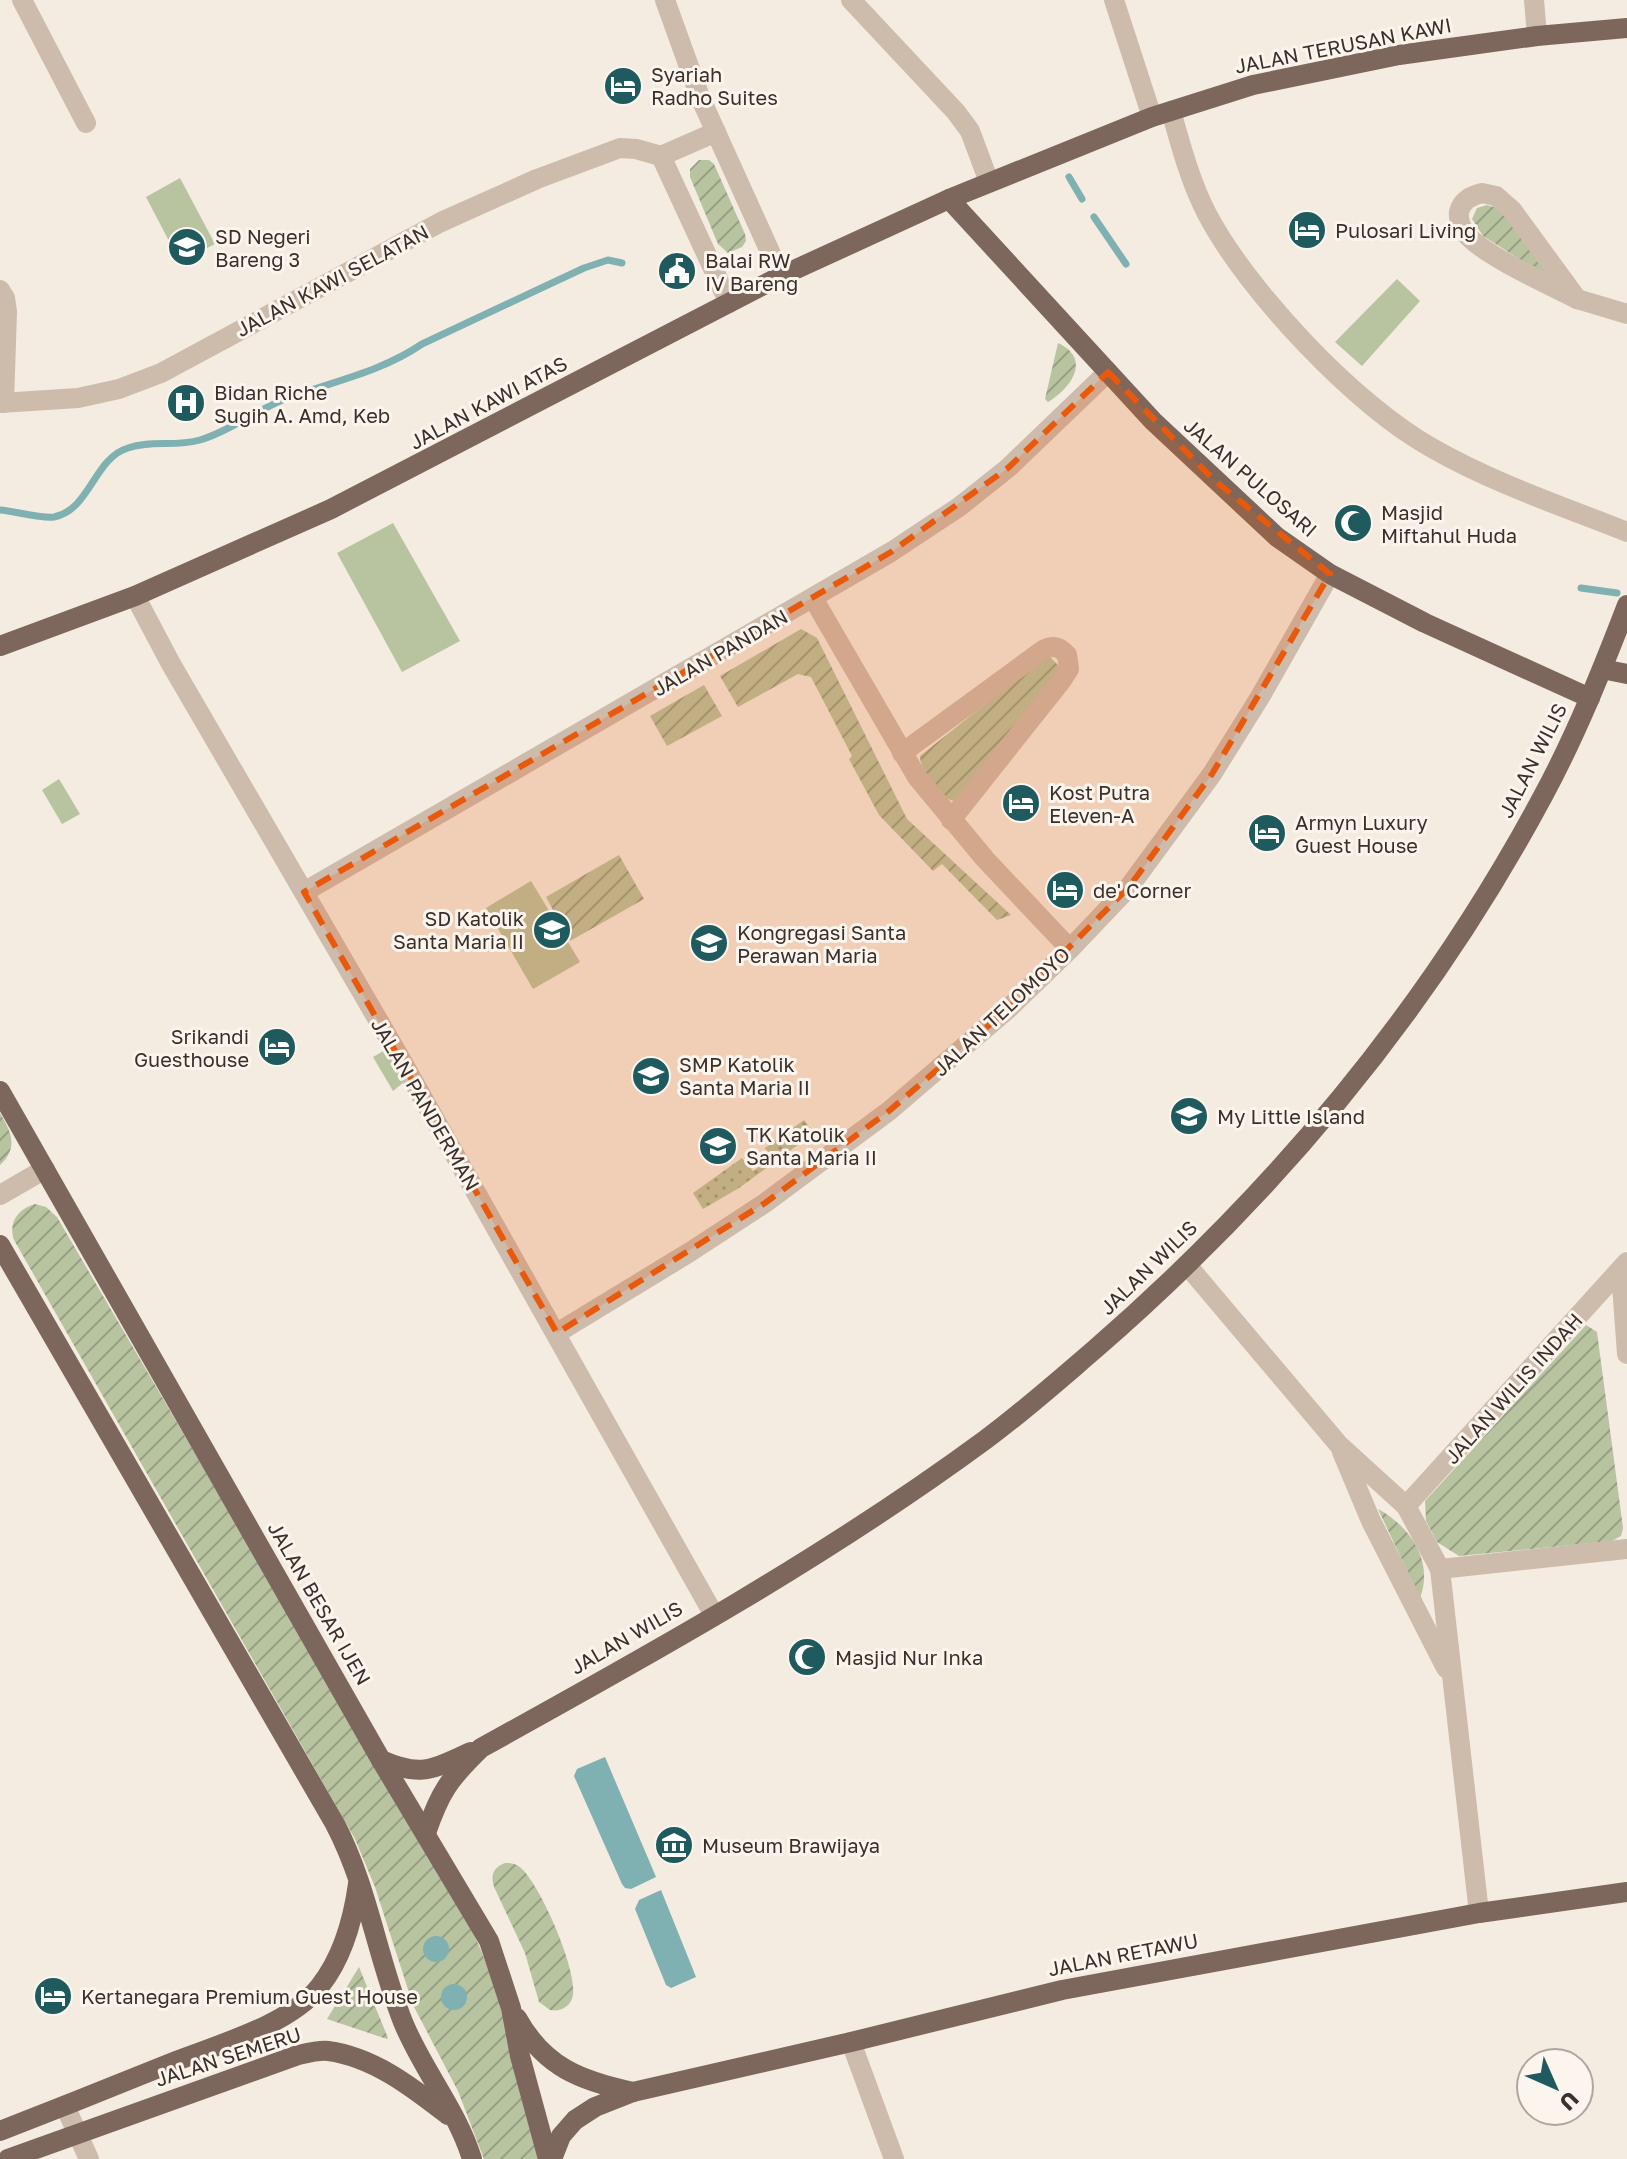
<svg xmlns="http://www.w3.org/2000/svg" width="1627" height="2159" font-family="'Golos Text',sans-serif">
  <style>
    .grass { fill: #b8c4a0 }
    .park { fill: url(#park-dots) }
    .garden { fill: url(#garden-furrows) }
    .water { fill: #7fb0b2 }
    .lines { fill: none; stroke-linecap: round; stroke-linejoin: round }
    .stream { stroke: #7fb0b2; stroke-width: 7 }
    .minor { stroke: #cdbbac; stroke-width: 20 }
    .major { stroke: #7d675c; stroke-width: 20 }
    .marked { fill: #e8590c; fill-opacity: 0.2; stroke: #e8590c; stroke-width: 6; stroke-dasharray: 16 10; stroke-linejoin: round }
    .labels { text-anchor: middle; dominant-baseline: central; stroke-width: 6; stroke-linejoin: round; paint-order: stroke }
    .street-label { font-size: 20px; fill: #3b302b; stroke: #fbf5ee }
    .poi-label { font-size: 20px; fill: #3b302b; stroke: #fbf5ee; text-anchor: start }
  </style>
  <defs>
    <pattern id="park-dots" width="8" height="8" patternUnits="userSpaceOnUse" patternTransform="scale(2)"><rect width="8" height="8" fill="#b8c4a0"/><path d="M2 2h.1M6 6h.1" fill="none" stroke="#97a083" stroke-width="1.8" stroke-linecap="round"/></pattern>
    <pattern id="garden-furrows" width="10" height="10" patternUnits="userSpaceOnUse" patternTransform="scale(2)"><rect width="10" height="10" fill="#b8c4a0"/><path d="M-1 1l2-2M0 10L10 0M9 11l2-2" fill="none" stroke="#97a083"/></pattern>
  </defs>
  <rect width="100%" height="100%" fill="#f4ebe1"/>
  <g class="grass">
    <polygon points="180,178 215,244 180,262 146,197"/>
    <polygon points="1397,279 1420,301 1362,366 1335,342"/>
    <polygon points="393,523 460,641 402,672 337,553"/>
    <polygon points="59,779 80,814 62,824 42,790"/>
    <polygon points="531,881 580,962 533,989 486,908"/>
    <polygon points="385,1050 404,1082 393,1091 373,1057"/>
  </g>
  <polygon class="park" points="804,1120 814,1133 739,1188 703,1209 693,1193 742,1158 753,1171 772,1158 765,1148"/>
  <g class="garden">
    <polygon points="699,160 709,160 714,164 745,234 746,241 742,247 728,253 718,244 690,177 690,169"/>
    <polygon points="1487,205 1497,208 1504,215 1548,271 1543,274 1483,236 1472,219 1477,208"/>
    <path d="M1058 343C1092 359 1071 388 1048 402L1045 399Z"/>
    <polygon points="801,629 817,638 907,819 1011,915 997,920 942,864 933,871 879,815 849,759 852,756 811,677 798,674 738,707 720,676"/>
    <path d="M1050 657 1059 666 1060 672 962 795 953 801C939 796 920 771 920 756L1043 658Z"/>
    <polygon points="704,685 722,716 667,746 650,716"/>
    <polygon points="619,855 644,899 570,941 546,897"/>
    <path d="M0 1113C11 1132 19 1147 0 1165Z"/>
    <path d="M35 1204 46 1207 57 1217 469 1923C504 1997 520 2080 540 2159H484L458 2091 413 2005 375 1887 355 1839 14 1240C8 1222 18 1209 35 1204Z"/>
    <polygon points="1586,1325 1597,1332 1623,1528 1621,1536 1612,1541 1459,1556 1437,1542 1426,1521 1425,1501"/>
    <path d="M1378 1509C1410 1526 1434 1561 1420 1598Z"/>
    <path d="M505 1863C512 1863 517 1864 522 1869 541 1887 577 1969 573 1995 571 2007 560 2012 550 2010L539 2002 525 1953 495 1889C490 1877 492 1868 505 1863Z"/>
    <polygon points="359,1967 388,2038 387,2039 327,2019"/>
  </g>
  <g class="water">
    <polygon points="605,1757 656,1877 631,1889 625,1888 622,1884 574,1776 577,1769"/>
    <polygon points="661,1890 696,1977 671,1988 666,1985 635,1909 639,1900"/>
    <circle cx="436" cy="1949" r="13"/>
    <circle cx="454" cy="1997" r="13"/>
  </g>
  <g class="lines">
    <g class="stream">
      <polyline points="1069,177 1082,199"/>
      <polyline points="1094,217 1126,264"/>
      <path d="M0 510C14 511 42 519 54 517 90 510 94 458 128 448 150 440 176 447 200 440 231 431 257 409 288 398 334 381 381 372 422 344L584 268 608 260 622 263"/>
      <polyline points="1581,588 1617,593"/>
    </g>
    <g class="minor">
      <polyline points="22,0 86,123"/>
      <polyline points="665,0 700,97 781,276"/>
      <polyline points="851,0 956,112 970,131 989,182"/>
      <polyline points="1114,0 1152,117"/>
      <polyline points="1534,0 1537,36"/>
      <path d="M1171 111C1181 146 1190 181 1207 214 1248 292 1355 405 1432 448 1493 483 1562 506 1627 532"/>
      <polyline points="661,156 729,303"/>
      <polyline points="661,156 716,132"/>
      <path d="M1482 193 1496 196 1512 210 1577 299C1550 285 1485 256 1467 235 1461 228 1458 221 1459 212 1462 200 1471 196 1482 193Z"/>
      <polyline points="0,290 5,298 7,312 4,403"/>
      <polyline points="1577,299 1627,314"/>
      <polyline points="0,403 78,398 119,389 161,373 441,222 537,179 620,148 636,149 661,156"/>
      <polyline points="135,596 171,664 399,1056 714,1615"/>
      <polyline points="813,598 917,777 985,859 1070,949"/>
      <path d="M902 753 1043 650C1053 645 1059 646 1067 655L1069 669 1062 680 951 820"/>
      <polyline points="304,892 891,552 959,507 1008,468 1108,372"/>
      <polyline points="0,1195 45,1169"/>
      <polyline points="1187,1265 1339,1445 1406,1506 1440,1569 1479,1913"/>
      <polyline points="1621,1271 1627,1354"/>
      <polyline points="557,1333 690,1252 765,1203 889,1111 1007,1010 1070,949 1129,887 1212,774 1260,697 1330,574"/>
      <polyline points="1342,1452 1371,1521 1446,1668"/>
      <polyline points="1406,1506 1627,1262"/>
      <polyline points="1440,1569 1627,1549"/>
      <polyline points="851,2042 894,2159"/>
      <polyline points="65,2106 89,2159"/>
    </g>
    <g class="major">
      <polyline points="949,199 1153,421 1277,537 1330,574 1425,623 1590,698"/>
      <polyline points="0,646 135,596 331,509 781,276 949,199 1152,117 1253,85 1399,55 1537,36 1627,28"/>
      <polyline points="1602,669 1627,674"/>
      <polyline points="0,1091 381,1760 489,1941 511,2008 520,2056 548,2159"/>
      <path d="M0 1245 335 1824C368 1887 377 1957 403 2022 422 2069 457 2110 472 2159"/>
      <path d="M381 1760C422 1778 432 1769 471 1752"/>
      <path d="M426 1833C440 1792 449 1779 481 1748 653 1653 826 1557 985 1440 1023 1412 1059 1380 1094 1350 1275 1193 1430 1007 1543 796 1576 735 1602 670 1627 605"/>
      <path d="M517 2018C544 2067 581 2081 633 2092"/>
      <path d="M0 2131C59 2108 117 2085 176 2061 220 2044 291 2024 320 1986 343 1957 353 1920 358 1884"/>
      <path d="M8 2159 298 2055C307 2053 319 2050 328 2051 374 2057 413 2088 448 2115"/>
      <polyline points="552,2159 561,2136 575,2120 595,2107 633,2092 851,2042 1062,1990 1479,1913 1627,1892"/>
    </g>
  </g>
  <path class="marked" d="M1108 372 1214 480 1330 574 1212 774 1129 887 1007 1010 889 1111 765 1203 557 1333 304 892 891 552 1008 468Z"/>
  <defs>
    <g id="hotel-disc" transform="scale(2)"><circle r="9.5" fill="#1f5a5e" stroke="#fbf5ee"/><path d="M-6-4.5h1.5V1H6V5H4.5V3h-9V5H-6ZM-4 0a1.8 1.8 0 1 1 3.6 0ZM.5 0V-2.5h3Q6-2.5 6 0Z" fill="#fff"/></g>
    <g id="school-disc" transform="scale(2)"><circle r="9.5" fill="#1f5a5e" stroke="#fbf5ee"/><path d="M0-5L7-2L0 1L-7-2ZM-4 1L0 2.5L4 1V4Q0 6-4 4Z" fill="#fff"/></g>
    <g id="civic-disc" transform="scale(2)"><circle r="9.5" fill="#1f5a5e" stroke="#fbf5ee"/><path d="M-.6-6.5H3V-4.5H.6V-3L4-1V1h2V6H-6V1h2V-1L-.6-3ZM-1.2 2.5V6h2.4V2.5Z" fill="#fff"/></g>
    <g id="hospital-disc" transform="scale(2)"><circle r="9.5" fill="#1f5a5e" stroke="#fbf5ee"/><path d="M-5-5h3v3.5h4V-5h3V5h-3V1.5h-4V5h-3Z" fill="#fff"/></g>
    <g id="mosque-disc" transform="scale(2)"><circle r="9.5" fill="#1f5a5e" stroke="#fbf5ee"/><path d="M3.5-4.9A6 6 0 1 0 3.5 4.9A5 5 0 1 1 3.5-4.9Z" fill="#fff"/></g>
    <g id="museum-disc" transform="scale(2)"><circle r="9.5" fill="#1f5a5e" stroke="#fbf5ee"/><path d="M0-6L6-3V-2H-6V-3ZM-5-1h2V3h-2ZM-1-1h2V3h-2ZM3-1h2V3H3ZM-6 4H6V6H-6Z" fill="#fff"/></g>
  </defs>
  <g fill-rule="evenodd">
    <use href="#hotel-disc" x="623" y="86"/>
    <use href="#hotel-disc" x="1307" y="230"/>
    <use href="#school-disc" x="187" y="247"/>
    <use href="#civic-disc" x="677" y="271"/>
    <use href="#hospital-disc" x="186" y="403"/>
    <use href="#mosque-disc" x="1353" y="523"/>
    <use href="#hotel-disc" x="1021" y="803"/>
    <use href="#hotel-disc" x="1267" y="833"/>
    <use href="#hotel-disc" x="1065" y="890"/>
    <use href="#school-disc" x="552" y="930"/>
    <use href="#school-disc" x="709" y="943"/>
    <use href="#hotel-disc" x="277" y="1047"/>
    <use href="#school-disc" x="651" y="1076"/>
    <use href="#school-disc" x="1189" y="1116"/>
    <use href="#school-disc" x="718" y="1146"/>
    <use href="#mosque-disc" x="807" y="1657"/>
    <use href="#museum-disc" x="674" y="1845"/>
    <use href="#hotel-disc" x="53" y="1996"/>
  </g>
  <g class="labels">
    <g class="street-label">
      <text transform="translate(1343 45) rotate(-11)">JALAN TERUSAN KAWI</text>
      <text transform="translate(332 280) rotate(-28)">JALAN KAWI SELATAN</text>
      <text transform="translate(488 402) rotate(-28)">JALAN KAWI ATAS</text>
      <text transform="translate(1251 477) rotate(41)">JALAN PULOSARI</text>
      <text transform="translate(720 652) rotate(-30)">JALAN PANDAN</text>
      <text transform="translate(1532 760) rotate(-63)">JALAN WILIS</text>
      <text transform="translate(1001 1011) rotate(-43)">JALAN TELOMOYO</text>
      <text transform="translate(426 1104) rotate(60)">JALAN PANDERMAN</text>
      <text transform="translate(1148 1267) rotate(-44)">JALAN WILIS</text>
      <text transform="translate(1513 1388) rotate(-48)">JALAN WILIS INDAH</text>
      <text transform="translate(320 1603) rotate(60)">JALAN BESAR IJEN</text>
      <text transform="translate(626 1637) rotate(-30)">JALAN WILIS</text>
      <text transform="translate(1123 1954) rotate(-11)">JALAN RETAWU</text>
      <text transform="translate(228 2056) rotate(-18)">JALAN SEMERU</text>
    </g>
    <g class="poi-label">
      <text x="651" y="74">Syariah<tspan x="651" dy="23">Radho Suites</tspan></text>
      <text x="1335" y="230">Pulosari Living</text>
      <text x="215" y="236">SD Negeri<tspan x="215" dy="23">Bareng 3</tspan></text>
      <text x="705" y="260">Balai RW<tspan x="705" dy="23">IV Bareng</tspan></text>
      <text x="214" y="392">Bidan Riche<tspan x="214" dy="23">Sugih A. Amd, Keb</tspan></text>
      <text x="1381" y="512">Masjid<tspan x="1381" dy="23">Miftahul Huda</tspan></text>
      <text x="1049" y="792">Kost Putra<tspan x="1049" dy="23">Eleven-A</tspan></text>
      <text x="1295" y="822">Armyn Luxury<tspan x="1295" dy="23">Guest House</tspan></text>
      <text x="1093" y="890">de' Corner</text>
      <text x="524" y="918" text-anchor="end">SD Katolik<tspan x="524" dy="23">Santa Maria II</tspan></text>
      <text x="737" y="932">Kongregasi Santa<tspan x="737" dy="23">Perawan Maria</tspan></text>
      <text x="249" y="1036" text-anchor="end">Srikandi<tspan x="249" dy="23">Guesthouse</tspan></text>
      <text x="679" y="1064">SMP Katolik<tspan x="679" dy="23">Santa Maria II</tspan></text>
      <text x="1217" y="1116">My Little Island</text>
      <text x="746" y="1134">TK Katolik<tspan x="746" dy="23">Santa Maria II</tspan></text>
      <text x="835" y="1657">Masjid Nur Inka</text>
      <text x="702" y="1845">Museum Brawijaya</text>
      <text x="81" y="1996">Kertanegara Premium Guest House</text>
    </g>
  </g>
  <g transform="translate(1555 2087) rotate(135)"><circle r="38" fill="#fbf5ee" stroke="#aea6a0" stroke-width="2"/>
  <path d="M0-6L14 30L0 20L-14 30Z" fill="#1f5a5e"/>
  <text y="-12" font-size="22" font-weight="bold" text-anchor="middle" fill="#3b302b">U</text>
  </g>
</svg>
